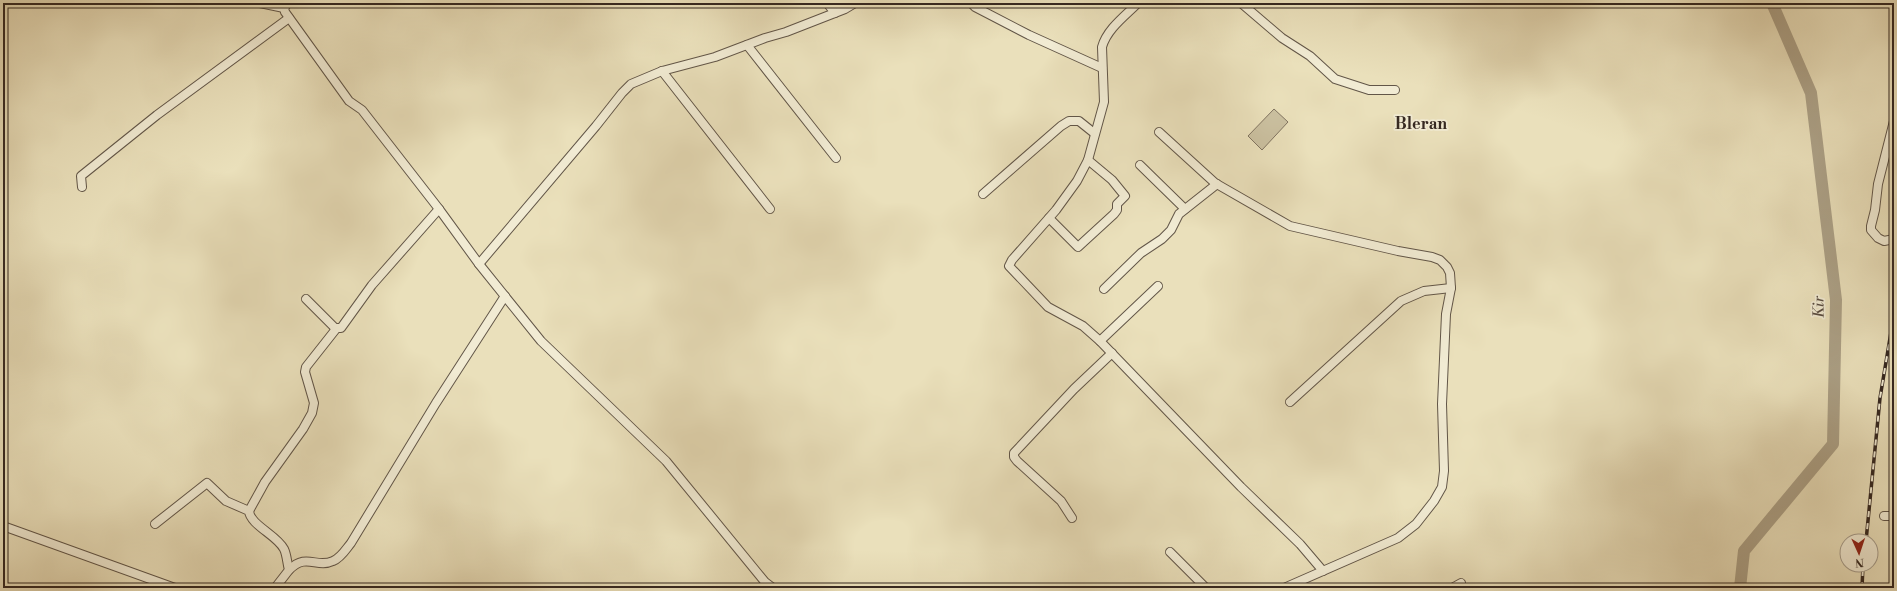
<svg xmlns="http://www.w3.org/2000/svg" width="1897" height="591" font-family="'Libre Bodoni',serif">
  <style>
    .green { fill: #cbc1a1; stroke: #807461 }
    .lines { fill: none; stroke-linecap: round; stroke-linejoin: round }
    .river { stroke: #aca187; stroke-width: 12 }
    .minor-casing { stroke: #625648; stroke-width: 10 }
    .minor { stroke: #f1ebd3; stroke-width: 8 }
    .rail-casing { stroke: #352821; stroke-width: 3.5 }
    .rail { stroke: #f1ebd3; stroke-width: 2; stroke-dasharray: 6; stroke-linecap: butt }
    .labels { text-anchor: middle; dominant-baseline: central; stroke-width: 3.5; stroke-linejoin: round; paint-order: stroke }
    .water-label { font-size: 15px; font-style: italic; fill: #594c40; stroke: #f1ebd3 }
    .quarter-label { font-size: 16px; font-weight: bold; fill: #352821; stroke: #f1ebd3 }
  </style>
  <rect width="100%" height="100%" fill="#eae0bb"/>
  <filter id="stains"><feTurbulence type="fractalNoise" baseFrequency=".005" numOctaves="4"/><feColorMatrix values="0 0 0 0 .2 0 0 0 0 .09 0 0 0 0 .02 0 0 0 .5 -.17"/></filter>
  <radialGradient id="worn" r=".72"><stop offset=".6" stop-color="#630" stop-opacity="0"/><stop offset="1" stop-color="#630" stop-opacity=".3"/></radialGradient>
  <polygon class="green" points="1274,109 1288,122 1262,150 1248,136"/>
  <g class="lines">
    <polyline class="river" points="1740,588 1744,551 1833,444 1836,300 1811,93 1772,3"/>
    <g class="minor-casing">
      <g id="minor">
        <polyline points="260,3 284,8"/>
        <polyline points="288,3 284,8 285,12 349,101 362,110 439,209 479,264 541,341 666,461 765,582 773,588"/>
        <polyline points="827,3 835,13"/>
        <polyline points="971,3 975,7 1029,35 1102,68"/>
        <path d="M1138 3C1125 16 1107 29 1102 47L1104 102 1088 160 1077 181 1056 210 1012 260 1009 266 1048 307 1083 326 1100 341 1241 487 1300 544 1323 571"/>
        <polyline points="1241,3 1282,38 1310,56 1335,79 1369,90 1395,90"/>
        <polyline points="747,45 836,158"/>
        <polyline points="662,71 770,209"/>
        <polyline points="1894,121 1878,184 1875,210 1871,226 1871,230 1878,238 1884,241 1894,239"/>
        <polyline points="1159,132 1215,183 1290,226 1398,251 1432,257 1440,260 1447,267 1450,273 1451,288 1446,314 1442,404 1444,471 1442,487 1434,501 1416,524 1398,538 1284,588"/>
        <polyline points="1140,165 1185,209"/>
        <polyline points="82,187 81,176 157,115 289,18"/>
        <polyline points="983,194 1061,126 1069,121 1079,121 1094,133"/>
        <polyline points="1049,218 1078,247 1114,214 1117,210 1117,204 1125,196 1112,180 1088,160"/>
        <polyline points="479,264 596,126 622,93 631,84 662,71 715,57 765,38 786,32 845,9 855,3"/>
        <polyline points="1104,289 1141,253 1162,239 1171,230 1179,214 1217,184"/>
        <polyline points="306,299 335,328 341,328 372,285 439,209"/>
        <polyline points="1100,341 1158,286"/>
        <polyline points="1290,402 1401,301 1424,291 1451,288"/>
        <polyline points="249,511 265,482 303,429 312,413 314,403 305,372 306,367 336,329"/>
        <polyline points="1884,516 1894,516"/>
        <polyline points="1072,518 1061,501 1017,461 1014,457 1014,453 1074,389 1112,353"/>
        <path d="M155 524 207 483 226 501 249 511C250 525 277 535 284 549 287 555 287 563 289 570L275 588"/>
        <polyline points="3,526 175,588"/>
        <polyline points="1170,552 1206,588"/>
        <path d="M289 570C307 552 316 569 333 561 341 558 346 549 351 543L436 403 505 296"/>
        <polyline points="1452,588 1461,583"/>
      </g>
    </g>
    <use href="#minor" class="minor"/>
    <g class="rail-casing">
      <g id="rail">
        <polyline points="1866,541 1880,398 1894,314"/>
        <polyline points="1862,588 1863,565"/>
      </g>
    </g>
    <use href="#rail" class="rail"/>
  </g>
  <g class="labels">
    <g class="water-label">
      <text transform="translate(1819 307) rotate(-91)">Kir</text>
    </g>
    <g class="quarter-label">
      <text x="1421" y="124">Bleran</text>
    </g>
  </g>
  <rect width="1897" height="591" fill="none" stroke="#eae0bb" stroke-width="16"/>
  <rect x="4" y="4" width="1889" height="583" fill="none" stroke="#352821" stroke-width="2"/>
  <rect x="8" y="8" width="1881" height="575" fill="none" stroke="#352821"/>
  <g transform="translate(1859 553) rotate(177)"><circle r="19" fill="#f1ebd3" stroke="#a69d8c"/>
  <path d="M0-3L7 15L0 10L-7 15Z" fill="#8f2418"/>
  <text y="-6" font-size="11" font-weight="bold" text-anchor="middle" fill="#352821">N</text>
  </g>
  <rect width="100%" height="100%" filter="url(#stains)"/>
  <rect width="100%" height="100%" fill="url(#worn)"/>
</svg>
